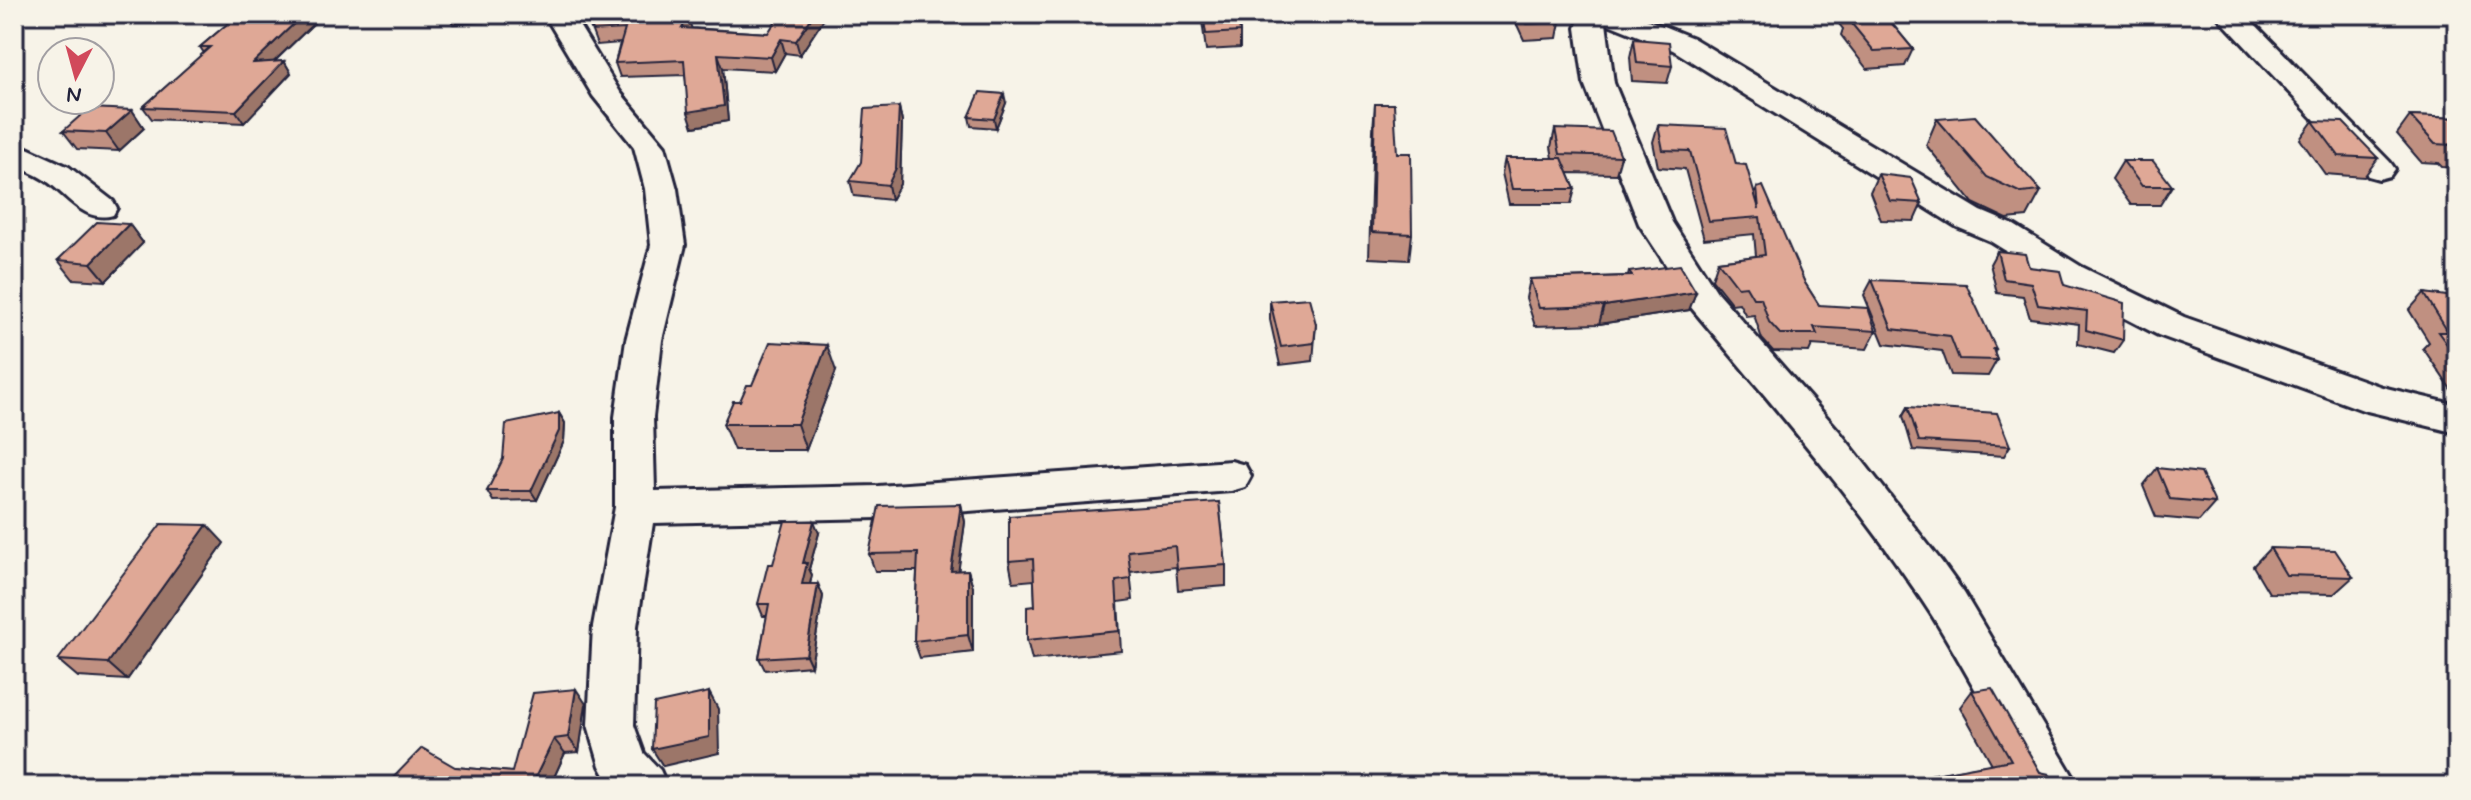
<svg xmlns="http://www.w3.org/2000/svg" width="2471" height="800" font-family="Mynerve,sans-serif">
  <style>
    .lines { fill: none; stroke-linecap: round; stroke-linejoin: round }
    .minor-casing { stroke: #22223b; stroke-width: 6 }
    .minor { fill: #f7f3e8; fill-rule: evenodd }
    .wall { fill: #c09081; stroke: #22223b; stroke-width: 2 }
    .shaded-wall { fill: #9c7669; stroke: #22223b; stroke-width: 2 }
    .building { fill: #dfa896; stroke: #22223b; stroke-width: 2 }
  </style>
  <rect width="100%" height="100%" fill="#f7f3e8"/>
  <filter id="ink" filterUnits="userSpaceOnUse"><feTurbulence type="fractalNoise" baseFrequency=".0125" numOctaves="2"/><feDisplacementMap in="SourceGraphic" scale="16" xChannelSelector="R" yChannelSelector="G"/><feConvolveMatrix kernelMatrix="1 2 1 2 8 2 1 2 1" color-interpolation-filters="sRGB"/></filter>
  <g filter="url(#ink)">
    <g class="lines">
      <g class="minor-casing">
        <g id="minor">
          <polygon points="544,14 572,14 620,92 665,146 677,189 685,245 662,340 653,417 655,491 878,486 1231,461 1245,465 1251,476 1245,487 1231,491 878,518 653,523 637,626 634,725 644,753 660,770 667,786 611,786 600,766 588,725 593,626 615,507 615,417 626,340 651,245 645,189 634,147 593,96"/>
          <path d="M1581 14H1633L1693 38 1981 211 2014 225 2082 267 2184 317 2382 387 2457 405V433L2363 410 2158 335 2058 283 1990 241 1957 227 1673 50 1606 23 1614 83 1672 222 1717 292 1839 431 1941 561 1964 593 2079 786H2029C1997 730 1967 672 1933 617 1862 507 1774 407 1690 306L1676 280 1639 224 1584 83 1576 28Z"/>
          <polygon points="2215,14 2245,14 2390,162 2395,169 2390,176 2379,179 2368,176"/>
          <path d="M14 142 69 167 113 201 117 208 113 215C85 223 69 197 48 182 38 175 25 170 14 164Z"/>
        </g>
      </g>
      <use href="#minor" class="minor"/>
    </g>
    <g class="wall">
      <polygon points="239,14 309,14 314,23 274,62 284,61 291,73 244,123 152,119 143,107 204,53 200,47"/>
      <polygon points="448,14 486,14 484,22 453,24"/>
      <polygon points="589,14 677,14 674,17 692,28 768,33 827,14 800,55 785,53 775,71 723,68 728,121 693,127 685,75 620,77 615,63 620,43 597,45 587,18"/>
      <polygon points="1201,14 1237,14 1240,32 1240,48 1206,50"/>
      <polygon points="1512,14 1555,14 1560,22 1557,38 1524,40"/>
      <polygon points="1836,14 1884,14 1913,49 1905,66 1867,69 1841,35 1843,29 1835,19"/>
      <polygon points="1634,39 1672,66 1667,83 1632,81 1630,57"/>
      <polygon points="1006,103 996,128 971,126 969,117"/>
      <polygon points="1375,104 1397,153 1412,234 1409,260 1369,258 1373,130"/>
      <polygon points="899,107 902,122 900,184 891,200 854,196 850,181"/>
      <polygon points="132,110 144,128 119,151 77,149 63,131"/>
      <polygon points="2410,116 2457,118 2457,168 2442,167 2438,163 2421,162 2397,134"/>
      <polygon points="1937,119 2041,191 2027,217 2007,219 1973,203 1926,145"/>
      <polygon points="2313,121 2378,158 2364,177 2325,174 2300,139"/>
      <polygon points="1658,125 1736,164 1755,194 1757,188 1805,283 1819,305 1876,331 1867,349 1812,345 1809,352 1773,351 1762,339 1754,315 1746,316 1739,303 1732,304 1712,279 1718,261 1756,256 1754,234 1704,239 1685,169 1658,167 1653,142"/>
      <polygon points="1555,129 1621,156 1616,174 1568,173 1575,189 1571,204 1509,204 1502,173 1505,158 1553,158 1551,147"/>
      <polygon points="2123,161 2172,186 2160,205 2131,205 2112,179"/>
      <polygon points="1878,174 1922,203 1914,221 1881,220 1870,192"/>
      <polygon points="129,224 143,243 106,281 73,279 58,260"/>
      <polygon points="1997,251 2064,285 2123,340 2114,353 2078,344 2079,324 2030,318 2023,296 1997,293 1990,264"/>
      <polygon points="1629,272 1696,292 1689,310 1599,324 1535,326 1526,298 1530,279 1628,276"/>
      <polygon points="1872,280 1996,349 1994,353 1997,360 1988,376 1951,375 1942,351 1884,344 1864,295"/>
      <polygon points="2424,293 2457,301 2457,392 2452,391 2423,348 2429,342 2409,310"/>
      <polygon points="1270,301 1316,324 1313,361 1280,365 1270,320"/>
      <polygon points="836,371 806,450 734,450 723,424 752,385"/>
      <polygon points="1908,407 2010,446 2004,456 1913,450 1903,416"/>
      <polygon points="559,413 565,423 564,441 537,500 493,501 487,491"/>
      <polygon points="2157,468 2215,503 2199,521 2156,517 2143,486"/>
      <polygon points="1219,502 1226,565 1226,586 1178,590 1176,567 1130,572 1133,600 1118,602 1121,651 1032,660 1027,640 1035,606 1034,580 1013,582 1009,561"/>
      <polygon points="961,504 965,522 958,571 968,570 973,587 973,652 920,658 914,641 917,571 875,571 869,554"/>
      <polygon points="819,533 809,569 812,575 810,584 818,584 823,596 811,666 765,670 759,658 767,616 763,616 758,604 773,564"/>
      <polygon points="224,543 127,680 78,677 58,660"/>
      <polygon points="2270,548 2353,577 2334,594 2269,593 2253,566"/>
      <polygon points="1972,691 2040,772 2057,786 1899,786 1903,780 1992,764 1960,707"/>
      <polygon points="586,704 579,752 565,753 550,786 455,767 512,772"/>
    </g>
    <g class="shaded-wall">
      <polygon points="304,14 309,14 314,23 260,75 253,63"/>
      <polygon points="480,14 486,14 484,22"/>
      <polygon points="662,14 677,14 665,30 660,17"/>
      <polygon points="814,14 827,14 800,55 796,41"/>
      <polygon points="688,18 693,32 682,28"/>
      <polygon points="781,39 785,53 775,71 771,57"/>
      <polygon points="718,54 723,68 728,121 693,127 688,112"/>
      <polygon points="284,61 291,73 244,123 236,111"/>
      <polygon points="1004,94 1006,103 996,128 994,119"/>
      <polygon points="899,107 902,122 900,184 891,200 888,185"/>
      <polygon points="132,110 144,128 119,151 106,133"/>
      <polygon points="129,224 143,243 106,281 91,263"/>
      <polygon points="1696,292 1689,310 1599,324 1604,306"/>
      <polygon points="827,345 836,371 806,450 797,424"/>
      <polygon points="559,413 565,423 564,441 537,500 531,491"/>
      <polygon points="961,504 965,522 956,589 951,571"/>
      <polygon points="814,521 819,533 809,569 812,575 807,596 802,584 803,563"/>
      <polygon points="207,525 224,543 127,680 108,663"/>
      <polygon points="968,570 973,587 973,652 968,635"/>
      <polygon points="818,584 823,596 811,666 806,655"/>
      <polygon points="576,689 586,704 579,752 568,737"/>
      <polygon points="709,692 718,709 719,753 663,766 652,749"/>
      <polygon points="554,739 565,753 550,786 531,786"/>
    </g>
    <g class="building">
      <polygon points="239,14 304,14 253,63 284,61 236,111 143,107 210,47 200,47"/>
      <polygon points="589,14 662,14 660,17 688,18 682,28 768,33 780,14 814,14 796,41 781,39 771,57 718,54 724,106 688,112 684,60 615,63 625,29 592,31 595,18 587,18"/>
      <polygon points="1203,14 1237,14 1240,32 1206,34"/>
      <polygon points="1522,14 1555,14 1560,22 1527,24"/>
      <polygon points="1851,14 1884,14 1913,49 1874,51 1847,18 1854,17"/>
      <polygon points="1634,39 1669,42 1672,66 1637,63"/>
      <polygon points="980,92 1004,94 994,119 969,117"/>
      <polygon points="1375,104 1394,104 1397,153 1411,153 1412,234 1372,232"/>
      <polygon points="899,107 896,168 888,185 850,181 861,162 865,109"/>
      <polygon points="89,108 132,110 106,133 63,131"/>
      <polygon points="1975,116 2041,191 2021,193 1987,177 1937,119"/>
      <polygon points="2410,116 2457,118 2457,149 2452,145 2435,144"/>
      <polygon points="2313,121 2343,122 2378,158 2339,156"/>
      <polygon points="1658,125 1726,128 1736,164 1746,165 1759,209 1757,188 1763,186 1805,283 1819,305 1868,308 1876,331 1814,327 1817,334 1780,334 1769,322 1761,298 1753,298 1746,286 1738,287 1718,261 1765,255 1760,217 1709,221 1690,151 1663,150"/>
      <polygon points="1555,129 1611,131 1621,156 1560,154"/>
      <polygon points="1505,158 1562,158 1575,189 1512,189"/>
      <polygon points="2123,161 2153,161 2172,186 2142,186"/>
      <polygon points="1878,174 1911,178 1922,203 1890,201"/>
      <polygon points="97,222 129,224 91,263 58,260"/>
      <polygon points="1997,251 2025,254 2029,267 2060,271 2064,285 2124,303 2123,340 2086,330 2087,311 2038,305 2031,283 2004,279"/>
      <polygon points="1680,265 1696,292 1604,306 1539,308 1530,279 1632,276 1629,272"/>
      <polygon points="1872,280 1966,284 1996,349 1993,349 1997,360 1959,359 1950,336 1892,329"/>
      <polygon points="2424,293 2454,297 2457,301 2457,358 2438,332 2448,332"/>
      <polygon points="1309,298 1316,324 1314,343 1281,347 1270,301"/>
      <polygon points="770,342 827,345 797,424 723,424 733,401 740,401 747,385 752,385"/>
      <polygon points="1908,407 1997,413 2010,446 1919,441"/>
      <polygon points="559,413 559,431 531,491 487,491 503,459 506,424"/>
      <polygon points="2157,468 2201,473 2215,503 2170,499"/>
      <polygon points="1219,502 1226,565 1177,569 1175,546 1128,551 1131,579 1116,581 1119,631 1027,640 1027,607 1035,606 1033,559 1009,561 1009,516"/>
      <polygon points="961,504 951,571 968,570 968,635 914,641 918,553 869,554 879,506"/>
      <polygon points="785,521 814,521 803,563 807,563 802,584 818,584 806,655 759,658 769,604 758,604 768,564 773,564"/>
      <polygon points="161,524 207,525 108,663 58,660"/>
      <polygon points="2270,548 2335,550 2353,577 2286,575"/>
      <polygon points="1992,688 2040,772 2049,774 2057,786 1907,786 1903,780 2011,760 1972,691"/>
      <polygon points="576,689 568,737 554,739 531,786 385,786 422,748 455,767 512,772 533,693"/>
      <polygon points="709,692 709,737 652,749 654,704"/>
      <polygon points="1106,780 1151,782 1151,786 1105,786"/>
    </g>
  </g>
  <rect width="2471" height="800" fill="none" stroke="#f7f3e8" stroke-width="48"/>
  <rect x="24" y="24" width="2423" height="752" fill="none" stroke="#22223b" stroke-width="3" filter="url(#ink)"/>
  <g transform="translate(76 76) rotate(186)"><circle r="38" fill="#f7f3e8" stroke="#a29fa3" stroke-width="2"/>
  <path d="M0-6L14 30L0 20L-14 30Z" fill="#d1495b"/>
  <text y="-12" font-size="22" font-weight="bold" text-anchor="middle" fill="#22223b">N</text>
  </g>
</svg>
